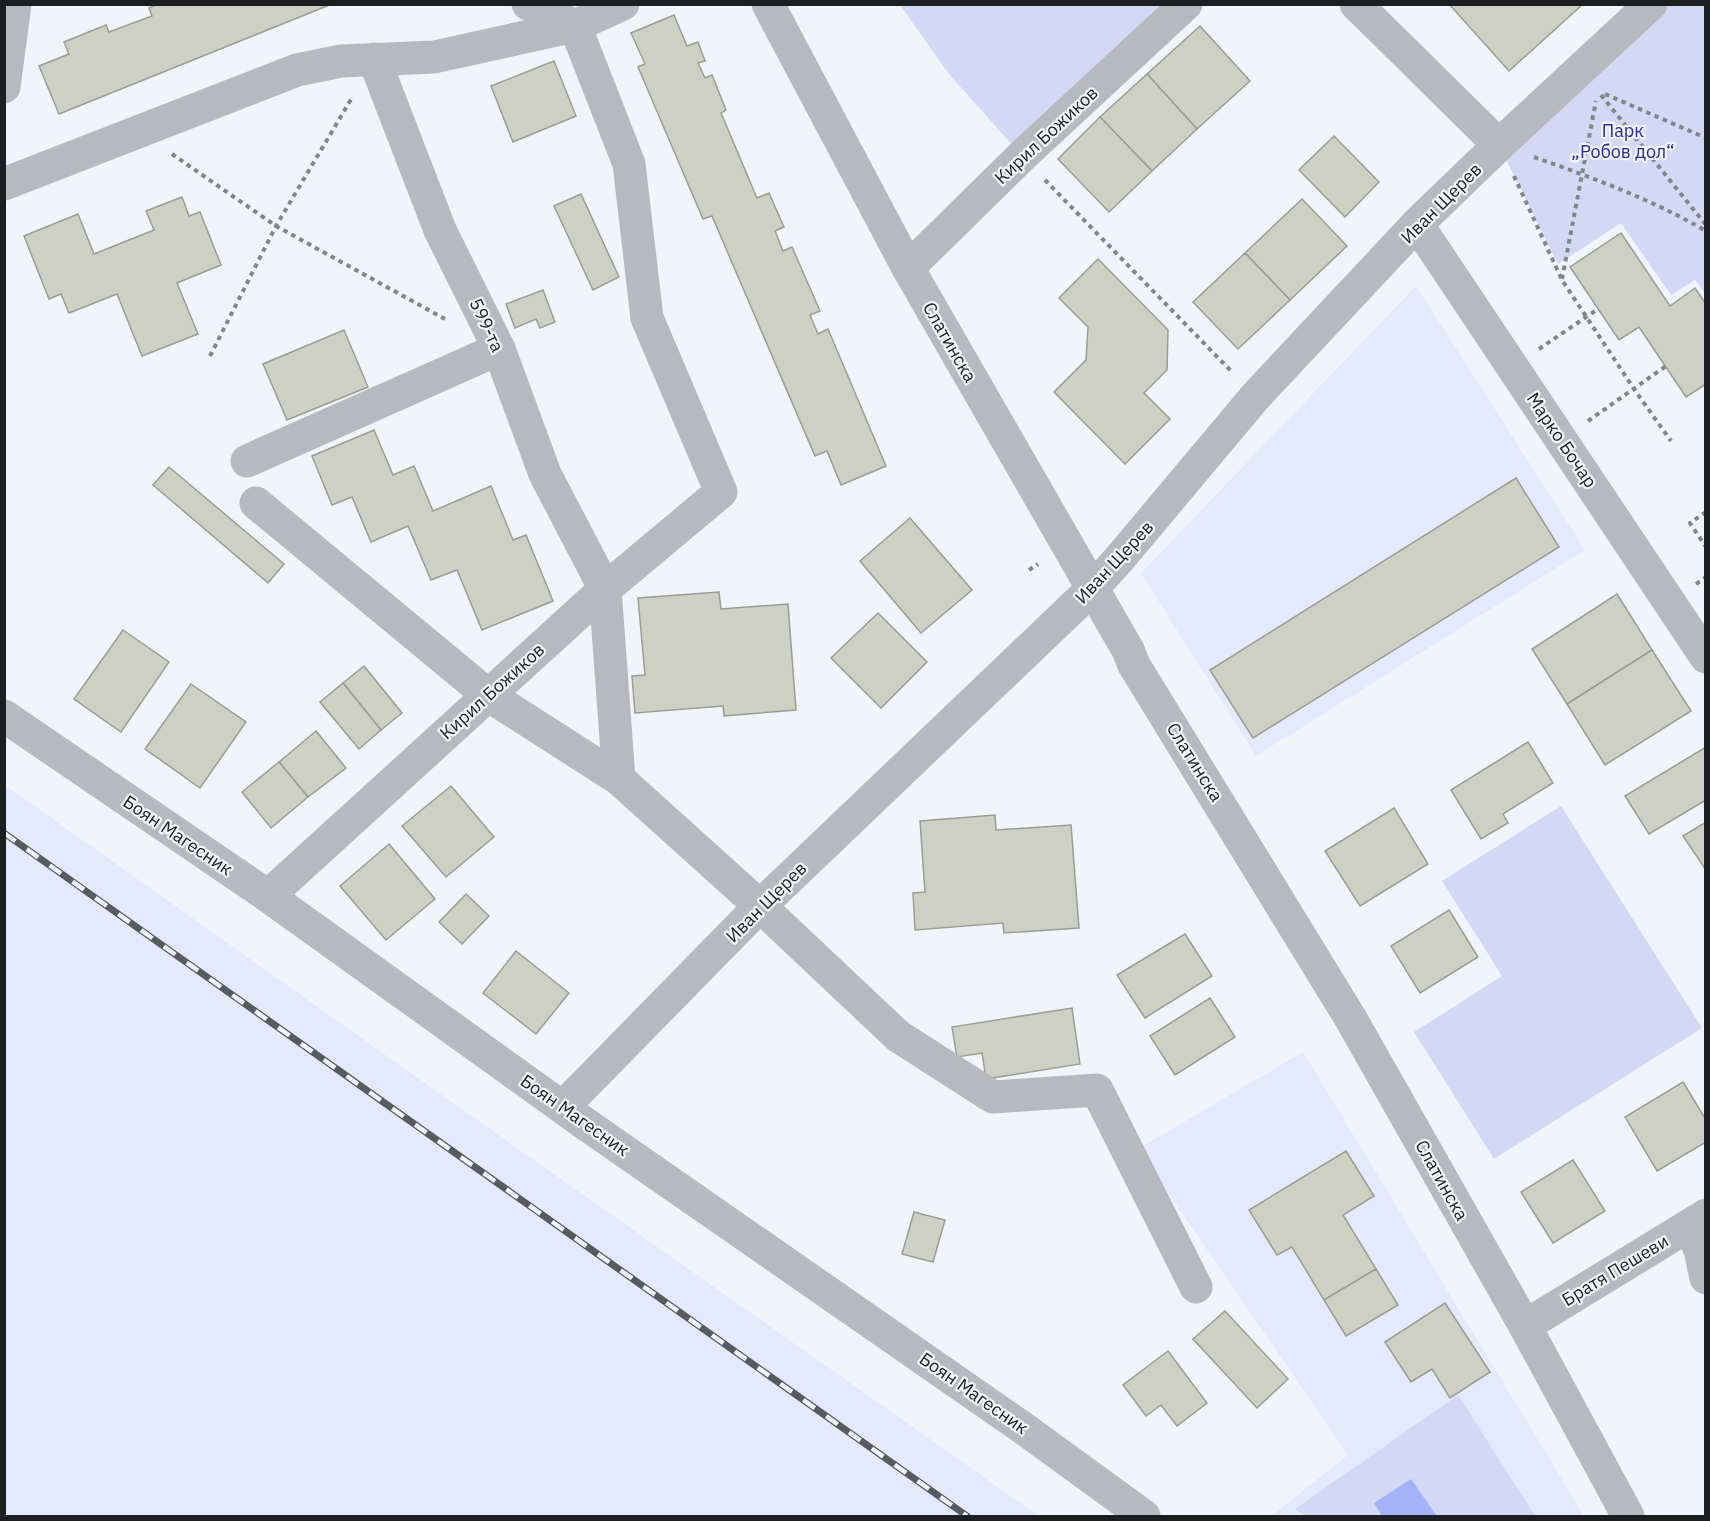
<svg xmlns="http://www.w3.org/2000/svg" width="1710" height="1521" font-family="'IBM Plex Sans',sans-serif">
  <style>
    .built { fill: #e5e9fd }
    .green { fill: #d3d9f4 }
    .water { fill: #a4b2fa }
    .building { fill: #ced0c4; stroke: #9b9d92; stroke-width: 1.5 }
    .lines { fill: none; stroke-linecap: round; stroke-linejoin: round }
    .path { stroke: #83858b; stroke-width: 4; stroke-dasharray: 4.5 4.5; stroke-linecap: butt }
    .minor { stroke: #b8b9be; stroke-width: 33 }
    .rail-casing { stroke: #585a5f; stroke-width: 7 }
    .rail { stroke: #f1f4fd; stroke-width: 4.5; stroke-dasharray: 14; stroke-linecap: butt }
    .labels { text-anchor: middle; dominant-baseline: central; stroke-width: 4.5; stroke-linejoin: round; paint-order: stroke }
    .park-label { font-size: 18px; fill: #2a298c; stroke: #f1f4fd }
    .street-label { font-size: 18px; fill: #1d1e22; stroke: #f1f4fd }
  </style>
  <rect width="100%" height="100%" fill="#f1f4fd"/>
  <g class="built">
    <polygon points="1416,286 1585,550 1256,756 1141,573"/>
    <polygon points="5,785 446,1098 1039,1516 5,1516"/>
    <polygon points="1303,1052 1584,1516 1271,1516 1348,1455 1138,1149"/>
  </g>
  <g class="green">
    <polygon points="900,5 1186,5 1022,156 949,74"/>
    <polygon points="1651,5 1705,5 1705,293 1695,280 1671,295 1621,223 1558,264 1499,145"/>
    <polygon points="1561,806 1702,1028 1494,1159 1414,1032 1502,976 1442,881"/>
    <polygon points="1458,1395 1535,1516 1307,1516 1295,1509"/>
  </g>
  <polygon class="water" points="1411,1479 1437,1516 1382,1516 1374,1503"/>
  <g class="building">
    <polygon points="158,4 332,4 59,114 39,66 69,54 64,42 106,25 109,32 152,16 149,8"/>
    <polygon points="1449,4 1583,4 1509,71"/>
    <polygon points="674,15 687,46 698,42 705,61 698,63 705,78 712,75 726,110 721,113 757,198 769,193 784,227 775,231 783,251 792,247 820,311 810,315 818,334 828,329 886,466 841,485 827,451 815,456 712,216 703,219 638,67 645,64 631,33"/>
    <polygon points="1200,26 1250,81 1197,129 1147,74"/>
    <polygon points="554,61 576,116 513,142 491,86"/>
    <polygon points="1147,74 1197,129 1152,171 1100,117"/>
    <polygon points="1100,117 1152,171 1109,212 1058,159"/>
    <polygon points="1334,136 1379,182 1345,217 1299,170"/>
    <polygon points="581,194 619,277 593,290 554,206"/>
    <polygon points="182,197 189,216 200,212 221,265 177,283 198,334 142,356 117,294 69,313 61,294 49,299 24,236 78,214 94,254 154,230 146,211"/>
    <polygon points="1302,199 1347,246 1290,300 1245,253"/>
    <polygon points="1621,233 1670,306 1695,288 1706,304 1706,384 1686,397 1639,327 1619,340 1570,267"/>
    <polygon points="1245,253 1290,300 1238,349 1193,302"/>
    <polygon points="1098,259 1168,330 1167,370 1144,393 1170,419 1125,464 1054,392 1086,360 1088,327 1059,298"/>
    <polygon points="543,290 555,322 540,328 536,319 515,328 506,304"/>
    <polygon points="344,330 368,387 287,420 263,364"/>
    <polygon points="374,430 393,475 414,466 433,511 491,486 513,540 526,535 553,601 482,630 457,570 431,580 408,526 371,542 352,497 332,505 312,456"/>
    <polygon points="169,467 284,564 268,583 153,485"/>
    <polygon points="1516,478 1559,547 1253,738 1210,670"/>
    <polygon points="910,518 972,590 921,633 860,561"/>
    <polygon points="719,592 721,609 788,604 796,710 724,716 723,706 635,713 632,676 645,675 638,598"/>
    <polygon points="1617,594 1652,650 1567,704 1532,649"/>
    <polygon points="878,613 927,662 881,708 831,658"/>
    <polygon points="123,630 169,662 121,732 74,699"/>
    <polygon points="1652,650 1691,711 1605,765 1567,704"/>
    <polygon points="364,666 402,713 381,730 343,683"/>
    <polygon points="343,683 381,730 359,749 320,702"/>
    <polygon points="191,684 246,722 200,788 145,749"/>
    <polygon points="316,731 346,768 308,797 279,762"/>
    <polygon points="1528,742 1553,783 1503,814 1508,823 1481,839 1451,790"/>
    <polygon points="1706,747 1706,800 1649,834 1625,796"/>
    <polygon points="279,762 308,797 271,828 242,792"/>
    <polygon points="451,786 494,837 446,877 402,826"/>
    <polygon points="1394,808 1428,864 1360,906 1325,851"/>
    <polygon points="995,815 996,830 1071,825 1079,928 1004,933 1003,923 915,930 913,893 925,892 920,821"/>
    <polygon points="1706,822 1706,870 1683,836"/>
    <polygon points="389,844 435,899 386,940 340,886"/>
    <polygon points="466,894 489,916 462,944 439,922"/>
    <polygon points="1449,910 1478,957 1420,993 1391,946"/>
    <polygon points="1185,934 1212,976 1145,1018 1117,975"/>
    <polygon points="516,951 569,993 536,1034 483,993"/>
    <polygon points="1210,998 1235,1037 1175,1075 1150,1036"/>
    <polygon points="1072,1008 1080,1064 986,1079 982,1053 957,1057 952,1027"/>
    <polygon points="1683,1082 1706,1120 1706,1142 1657,1171 1625,1117"/>
    <polygon points="1346,1151 1374,1196 1343,1215 1376,1269 1324,1300 1292,1247 1277,1255 1249,1210"/>
    <polygon points="1573,1160 1605,1211 1553,1243 1521,1192"/>
    <polygon points="914,1212 945,1220 933,1262 902,1254"/>
    <polygon points="1376,1269 1398,1305 1346,1336 1324,1300"/>
    <polygon points="1445,1303 1490,1372 1450,1398 1432,1369 1411,1382 1385,1342"/>
    <polygon points="1225,1311 1288,1379 1257,1408 1193,1339"/>
    <polygon points="1168,1351 1207,1403 1177,1426 1161,1405 1146,1416 1123,1385"/>
  </g>
  <g class="lines">
    <g class="path">
      <polyline points="1605,94 1706,138"/>
      <polyline points="1601,95 1706,225"/>
      <polyline points="172,154 276,226 445,319"/>
      <path d="M1534 157C1593 178 1651 199 1706 231"/>
      <polyline points="1514,176 1562,280 1634,389 1671,441"/>
      <polyline points="1045,180 1232,372"/>
      <polyline points="1562,279 1596,101"/>
      <polyline points="1539,349 1598,309"/>
      <polyline points="210,356 276,226 353,96"/>
      <polyline points="1588,421 1666,366"/>
      <polyline points="1706,512 1690,523 1706,547"/>
      <polyline points="1029,570 1038,564"/>
      <polyline points="1696,584 1706,577"/>
    </g>
    <g class="minor">
      <polyline points="768,4 908,268 1128,650 1134,665 1351,1019 1525,1326 1628,1516"/>
      <polyline points="1356,4 1499,145"/>
      <polyline points="374,59 440,230 499,349 545,474 605,589 619,779"/>
      <polyline points="4,87 15,4"/>
      <polyline points="4,184 297,70 341,61 434,57 575,26 623,4"/>
      <polyline points="1417,224 1706,657"/>
      <polyline points="908,268 1022,156 1186,4"/>
      <polyline points="247,461 499,349"/>
      <polyline points="256,503 488,695 619,779 760,906 898,1036 993,1097 1097,1090 1196,1287"/>
      <polyline points="4,716 268,896 587,1125 1023,1428 1144,1516"/>
      <polyline points="268,896 605,589 721,492 647,318 629,164 575,26 528,4"/>
      <polyline points="563,1107 760,906 1092,589 1120,558 1255,397 1417,224 1499,145 1651,4"/>
      <polyline points="1689,1226 1700,1250 1706,1278"/>
      <polyline points="1525,1326 1706,1215"/>
    </g>
    <g class="rail-casing">
      <polyline id="rail" points="4,833 967,1516"/>
    </g>
    <use href="#rail" class="rail"/>
  </g>
  <g class="labels">
    <g class="park-label">
      <text x="1623" y="130">Парк<tspan x="1623" dy="21">„Робов дол“</tspan></text>
    </g>
    <g class="street-label">
      <text transform="translate(1046 135) rotate(-43)">Кирил Божиков</text>
      <text transform="translate(1441 203) rotate(-45)">Иван Щерев</text>
      <text transform="translate(487 325) rotate(65)">599-та</text>
      <text transform="translate(950 342) rotate(60)">Слатинска</text>
      <text transform="translate(1562 440) rotate(56)">Марко Бочар</text>
      <text transform="translate(1114 562) rotate(-47)">Иван Щерев</text>
      <text transform="translate(492 691) rotate(-42)">Кирил Божиков</text>
      <text transform="translate(1195 762) rotate(58)">Слатинска</text>
      <text transform="translate(178 835) rotate(34)">Боян Магесник</text>
      <text transform="translate(766 902) rotate(-45)">Иван Щерев</text>
      <text transform="translate(575 1115) rotate(35)">Боян Магесник</text>
      <text transform="translate(1442 1180) rotate(61)">Слатинска</text>
      <text transform="translate(1615 1270) rotate(-31)">Братя Пешеви</text>
      <text transform="translate(974 1393) rotate(35)">Боян Магесник</text>
    </g>
  </g>
  <rect width="1710" height="1521" fill="none" stroke="#1d1e22" stroke-width="12"/>
</svg>
